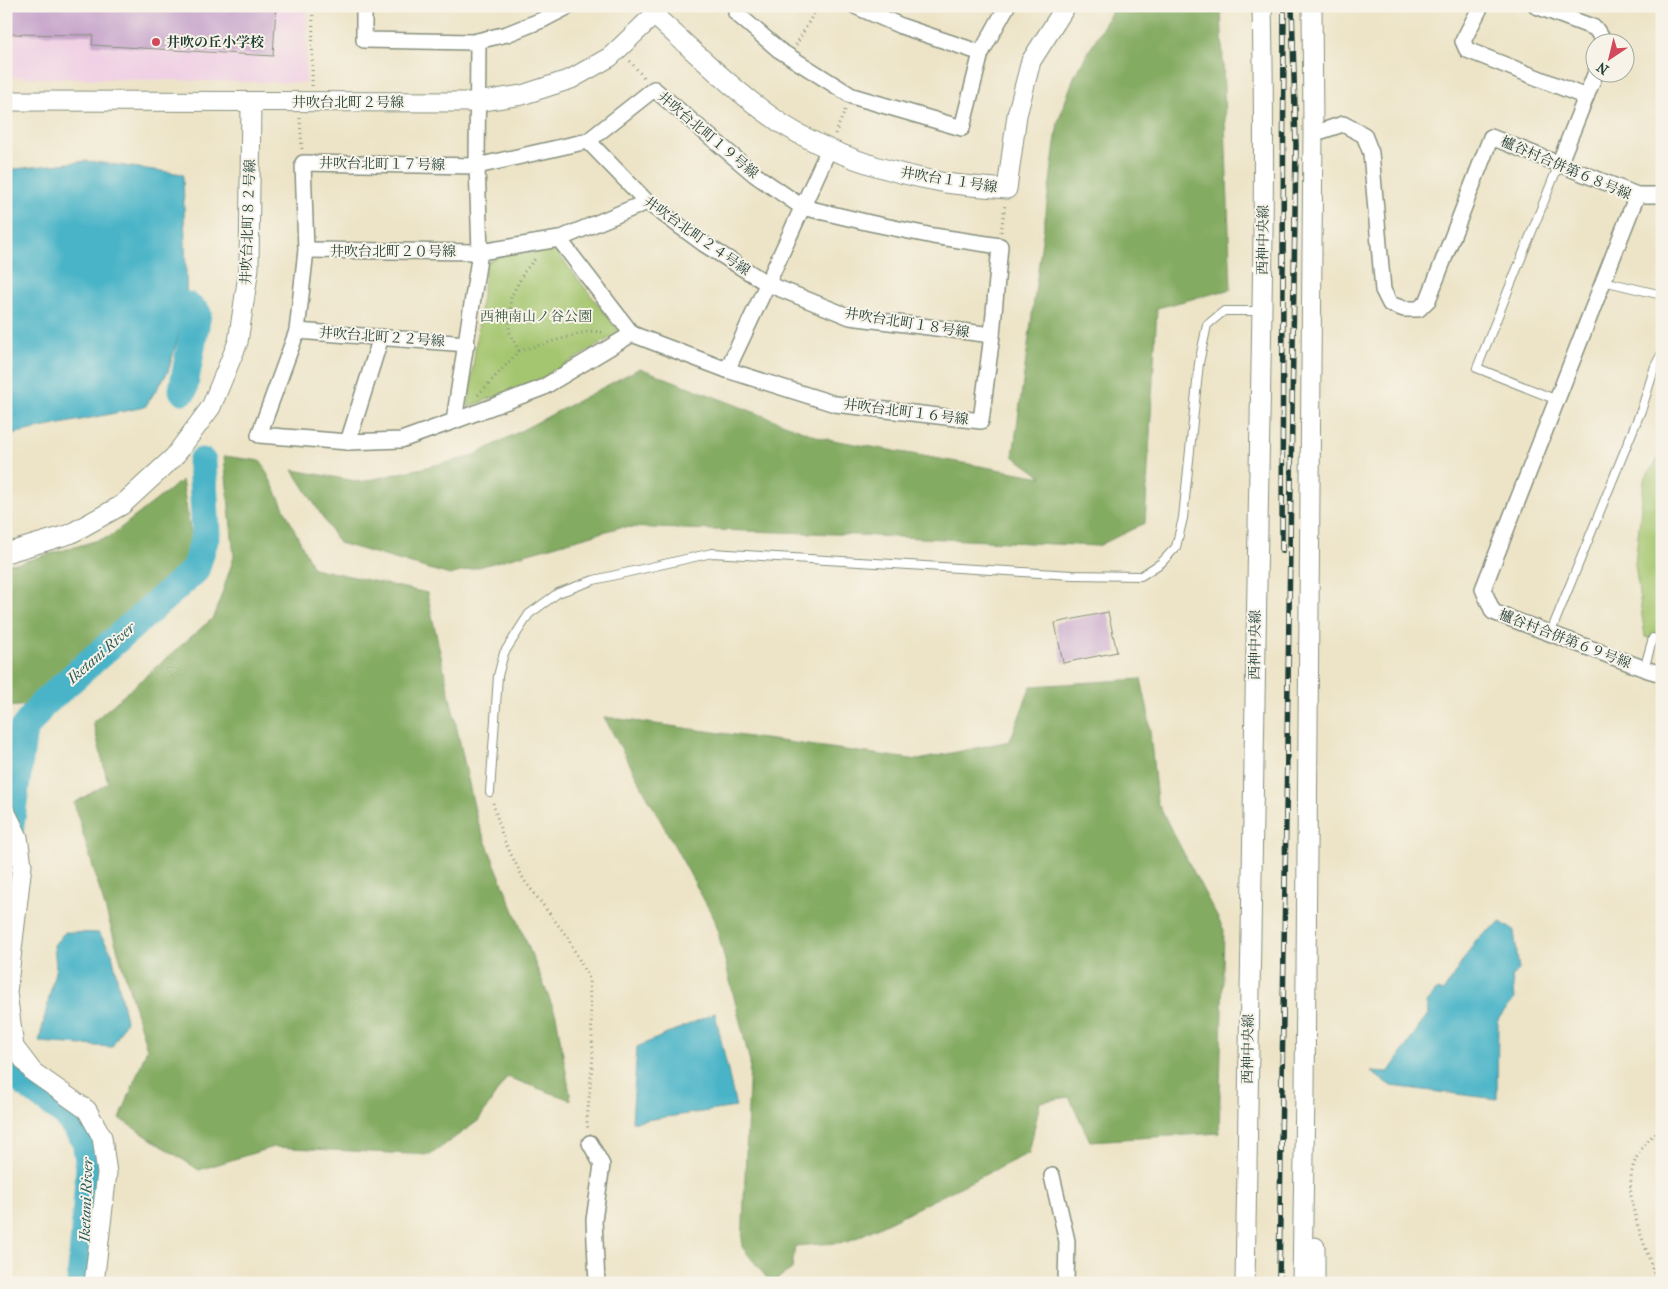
<svg xmlns="http://www.w3.org/2000/svg" width="1668" height="1289" font-family="'IM FELL French Canon','Noto Serif JP',serif">
  <style>
    .built { fill: #f0d0e4 }
    .green { fill: #a5c66f; stroke: #628252 }
    .forest { fill: #84ab62; stroke: #52744b }
    .water { fill: #4ab4c7; stroke: #34787e }
    .lines { fill: none; stroke-linecap: round; stroke-linejoin: round }
    .river { stroke: #4ab4c7; stroke-width: 29 }
    .building { fill: #c5a1ca }
    .service-casing { stroke: #86907e; stroke-width: 10 }
    .minor-casing { stroke: #86907e; stroke-width: 18 }
    .tertiary-casing { stroke: #86907e; stroke-width: 21 }
    .path { stroke: #86907e; stroke-width: 3; stroke-dasharray: 1 4; stroke-linecap: butt }
    .service { stroke: #fff; stroke-width: 8 }
    .minor { stroke: #fff; stroke-width: 15 }
    .tertiary { stroke: #fff; stroke-width: 19 }
    .rail-casing { stroke: #1f3d34; stroke-width: 5.5 }
    .rail { stroke: #f7f3e8; stroke-width: 4; stroke-dasharray: 11; stroke-linecap: butt }
    .poi-dot { fill: #d1495b; stroke: #f7f3e8; stroke-width: 2 }
    .labels { text-anchor: middle; dominant-baseline: central; stroke-width: 4; stroke-linejoin: round; paint-order: stroke }
    .poi-label { font-size: 14px; font-weight: bold; fill: #1f3d34; stroke: #f7f3e8; text-anchor: start }
    .street-label { font-size: 14px; fill: #1f3d34; stroke: #f7f3e8 }
    .park-label { font-size: 14px; fill: #3a5840; stroke: #f7f3e8 }
    .water-label { font-size: 15px; font-style: italic; fill: #2a5b59; stroke: #f7f3e8 }
  </style>
  <rect width="100%" height="100%" fill="#f7f3e8"/>
  <filter id="ink" filterUnits="userSpaceOnUse"><feTurbulence type="fractalNoise" baseFrequency=".02" numOctaves="2"/><feDisplacementMap in="SourceGraphic" scale="10" xChannelSelector="R" yChannelSelector="G"/><feConvolveMatrix kernelMatrix="1 2 1 2 8 2 1 2 1" color-interpolation-filters="sRGB"/></filter>
  <filter id="wash" filterUnits="userSpaceOnUse"><feTurbulence type="fractalNoise" baseFrequency=".0096" numOctaves="4" result="noise"/><feDisplacementMap in="SourceGraphic" scale="20" xChannelSelector="R" yChannelSelector="G"/><feGaussianBlur stdDeviation="1.12" result="paint"/><feColorMatrix in="noise" values="0 0 0 0 0 0 0 0 0 0 0 0 0 0 0 0 0 1.4 0 .05"/><feComposite in="paint" operator="in"/></filter>
  <g filter="url(#wash)">
    <rect width="100%" height="100%" fill="#ede4c7"/>
    <polygon class="built" points="6,6 307,6 306,83 6,77"/>
    <g class="green">
      <polygon points="554,249 620,332 541,379 468,407 486,264 497,256"/>
      <polygon points="1662,453 1662,640 1645,637 1635,564 1644,480"/>
    </g>
    <g class="forest">
      <polygon points="1115,6 1221,6 1231,289 1157,308 1145,523 1098,546 811,533 621,527 450,575 339,543 293,470 361,482 471,457 640,368 821,438 1042,477 1013,456 1058,122 1074,77"/>
      <polygon points="224,456 261,461 313,568 427,593 477,820 556,1015 571,1100 507,1077 478,1121 430,1155 273,1147 199,1170 120,1119 147,1049 74,803 108,783 93,722 214,617 234,557"/>
      <polygon points="182,480 193,548 173,579 30,705 6,707 6,564 19,563 109,537"/>
      <polygon points="1141,679 1148,711 1157,802 1224,930 1219,1133 1090,1141 1069,1097 1040,1102 1029,1153 848,1242 795,1246 792,1269 771,1283 742,1247 750,1062 715,920 604,717 918,760 1010,741 1031,686"/>
    </g>
    <g class="water">
      <polygon points="87,161 183,174 187,306 168,372 145,407 6,435 6,170"/>
      <polygon points="1501,922 1514,931 1519,970 1512,976 1514,1000 1498,1019 1497,1099 1391,1086 1371,1072 1388,1073 1428,1014 1426,1003 1437,990 1443,992 1476,940"/>
      <polygon points="65,932 99,933 112,953 126,1021 112,1047 39,1042 56,967 54,945"/>
      <polygon points="715,1013 736,1107 632,1122 637,1047"/>
    </g>
    <g class="lines">
      <g class="river">
        <polyline points="183,390 197,314 187,306"/>
        <polyline points="6,854 23,730 43,704 195,570 206,534 202,462"/>
        <polyline points="6,1061 20,1079 66,1114 86,1140 90,1167 81,1283"/>
      </g>
    </g>
    <g id="blocks">
      <g class="building">
        <polygon points="8,6 276,6 273,56 92,45 93,35 8,34"/>
        <polygon points="1108,612 1117,652 1063,663 1055,623"/>
      </g>
    </g>
  </g>
  <g filter="url(#ink)">
    <use href="#blocks" fill-opacity="0" stroke="#86907e" stroke-width="1"/>
    <g class="lines">
      <g class="service-casing">
        <g id="service">
          <polyline points="1603,281 1662,295"/>
          <polyline points="1557,400 1477,368 1559,164"/>
          <polyline points="1550,634 1642,408 1655,366 1662,353"/>
          <polyline points="1644,669 1653,638"/>
          <polyline points="490,792 498,676 504,653 529,614 558,593 594,580 712,553 1072,575 1141,576 1161,563 1176,547 1183,518 1199,363 1207,325 1224,311 1261,311"/>
        </g>
      </g>
      <g class="minor-casing">
        <g id="minor">
          <polyline points="364,6 364,40 473,42 507,34 542,20 569,6"/>
          <polyline points="740,6 736,13 779,50 852,96 962,128 981,53 1007,6"/>
          <polyline points="855,6 901,26 981,53"/>
          <polyline points="1481,6 1463,41 1467,50 1586,97"/>
          <polyline points="1536,6 1595,28 1602,38 1603,42"/>
          <path d="M478 41 477 166 480 252 454 421 401 440 348 442 259 435 297 331 306 250 303 163 477 166 588 141 654 89 754 174 802 207 870 223 933 236 1000 246 992 335 981 421 835 404 727 370C762 297 795 223 829 149"/>
          <polyline points="1313,134 1343,124 1364,135 1371,153 1383,290 1390,304 1404,309 1419,309 1428,300 1491,137 1637,195 1662,195"/>
          <polyline points="588,141 647,202 704,244 768,284 850,317 992,335"/>
          <polyline points="1559,164 1596,72"/>
          <polyline points="1637,195 1483,589 1493,612 1648,670 1662,674"/>
          <polyline points="559,239 632,334"/>
          <polyline points="306,250 480,252 559,239 647,202"/>
          <polyline points="297,331 467,344"/>
          <polyline points="454,421 542,388 632,334 727,370"/>
          <polyline points="348,442 381,337"/>
          <polyline points="590,1143 602,1165 594,1220 597,1283"/>
          <polyline points="1052,1176 1067,1241 1066,1283"/>
        </g>
      </g>
      <g class="tertiary-casing">
        <g id="tertiary">
          <path d="M654 15C696 53 736 93 782 124 831 155 890 173 946 183 966 186 987 187 1007 189L1017 115 1031 61 1066 6"/>
          <polyline points="6,101 477,102 522,95 571,79 610,57 654,15 660,6"/>
          <polyline points="6,553 70,534 122,505 174,457 211,407 238,342 249,268 251,102"/>
          <polyline points="6,813 18,837 22,865 7,992 14,1047 33,1072 87,1110 102,1137 107,1173 94,1283"/>
          <polyline points="1315,1247 1315,1283"/>
          <path d="M1245 1283C1247 1030 1253 778 1258 526 1261 353 1266 179 1262 6"/>
          <polyline points="1302,1283 1305,1092 1313,128 1312,6"/>
        </g>
      </g>
      <g class="path">
        <polyline points="796,45 818,6"/>
        <polyline points="630,61 645,79"/>
        <polyline points="312,86 313,6"/>
        <polyline points="300,118 302,150"/>
        <polyline points="835,134 846,108"/>
        <polyline points="1001,232 1005,204"/>
        <polyline points="519,351 509,331 511,297 524,272 535,259"/>
        <polyline points="478,395 519,351 589,331 605,332"/>
        <polyline points="493,803 503,838 524,880 568,938 589,979 593,1055 587,1121 588,1130"/>
        <path d="M1656 1283C1647 1239 1613 1190 1642 1148 1648 1141 1653 1133 1662 1130"/>
      </g>
      <use href="#service" class="service"/>
      <use href="#minor" class="minor"/>
      <use href="#tertiary" class="tertiary"/>
      <g class="rail-casing">
        <g id="rail">
          <polyline points="1282,551 1284,6"/>
          <polyline points="1279,1283 1296,146 1292,6"/>
        </g>
      </g>
      <use href="#rail" class="rail"/>
    </g>
  </g>
  <circle class="poi-dot" cx="156" cy="42" r="5"/>
  <g class="labels">
    <g class="poi-label">
      <text x="166" y="42">井吹の丘小学校</text>
    </g>
    <g class="street-label">
      <text x="348" y="102">井吹台北町２号線</text>
      <text transform="translate(708 135) rotate(40)">井吹台北町１９号線</text>
      <text transform="translate(382 164) rotate(1)">井吹台北町１７号線</text>
      <text transform="translate(1566 168) rotate(23)">櫨谷村合併第６８号線</text>
      <text transform="translate(949 180) rotate(9)">井吹台１１号線</text>
      <text transform="translate(248 222) rotate(-88)">井吹台北町８２号線</text>
      <text transform="translate(697 236) rotate(35)">井吹台北町２４号線</text>
      <text transform="translate(1263 240) rotate(-89)">西神中央線</text>
      <text x="393" y="251">井吹台北町２０号線</text>
      <text transform="translate(907 323) rotate(9)">井吹台北町１８号線</text>
      <text transform="translate(382 337) rotate(4)">井吹台北町２２号線</text>
      <text transform="translate(906 412) rotate(7)">井吹台北町１６号線</text>
      <text transform="translate(1565 639) rotate(21)">櫨谷村合併第６９号線</text>
      <text transform="translate(1255 645) rotate(-89)">西神中央線</text>
      <text transform="translate(1248 1049) rotate(-89)">西神中央線</text>
    </g>
    <g class="park-label">
      <text x="536" y="316">西神南山ノ谷公園</text>
    </g>
    <g class="water-label">
      <text transform="translate(101 653) rotate(-41)">Iketani River</text>
      <text transform="translate(86 1200) rotate(-88)">Iketani River</text>
    </g>
  </g>
  <rect width="1668" height="1289" fill="none" stroke="#f7f3e8" stroke-width="25"/>
  <g transform="translate(1610 58) rotate(215)"><circle r="24" fill="#f7f3e8" stroke="#a1aaa0"/>
  <path d="M0-4L9 19L0 12L-9 19Z" fill="#d1495b"/>
  <text y="-8" font-size="14" font-weight="bold" text-anchor="middle" fill="#1f3d34">N</text>
  </g>
</svg>
